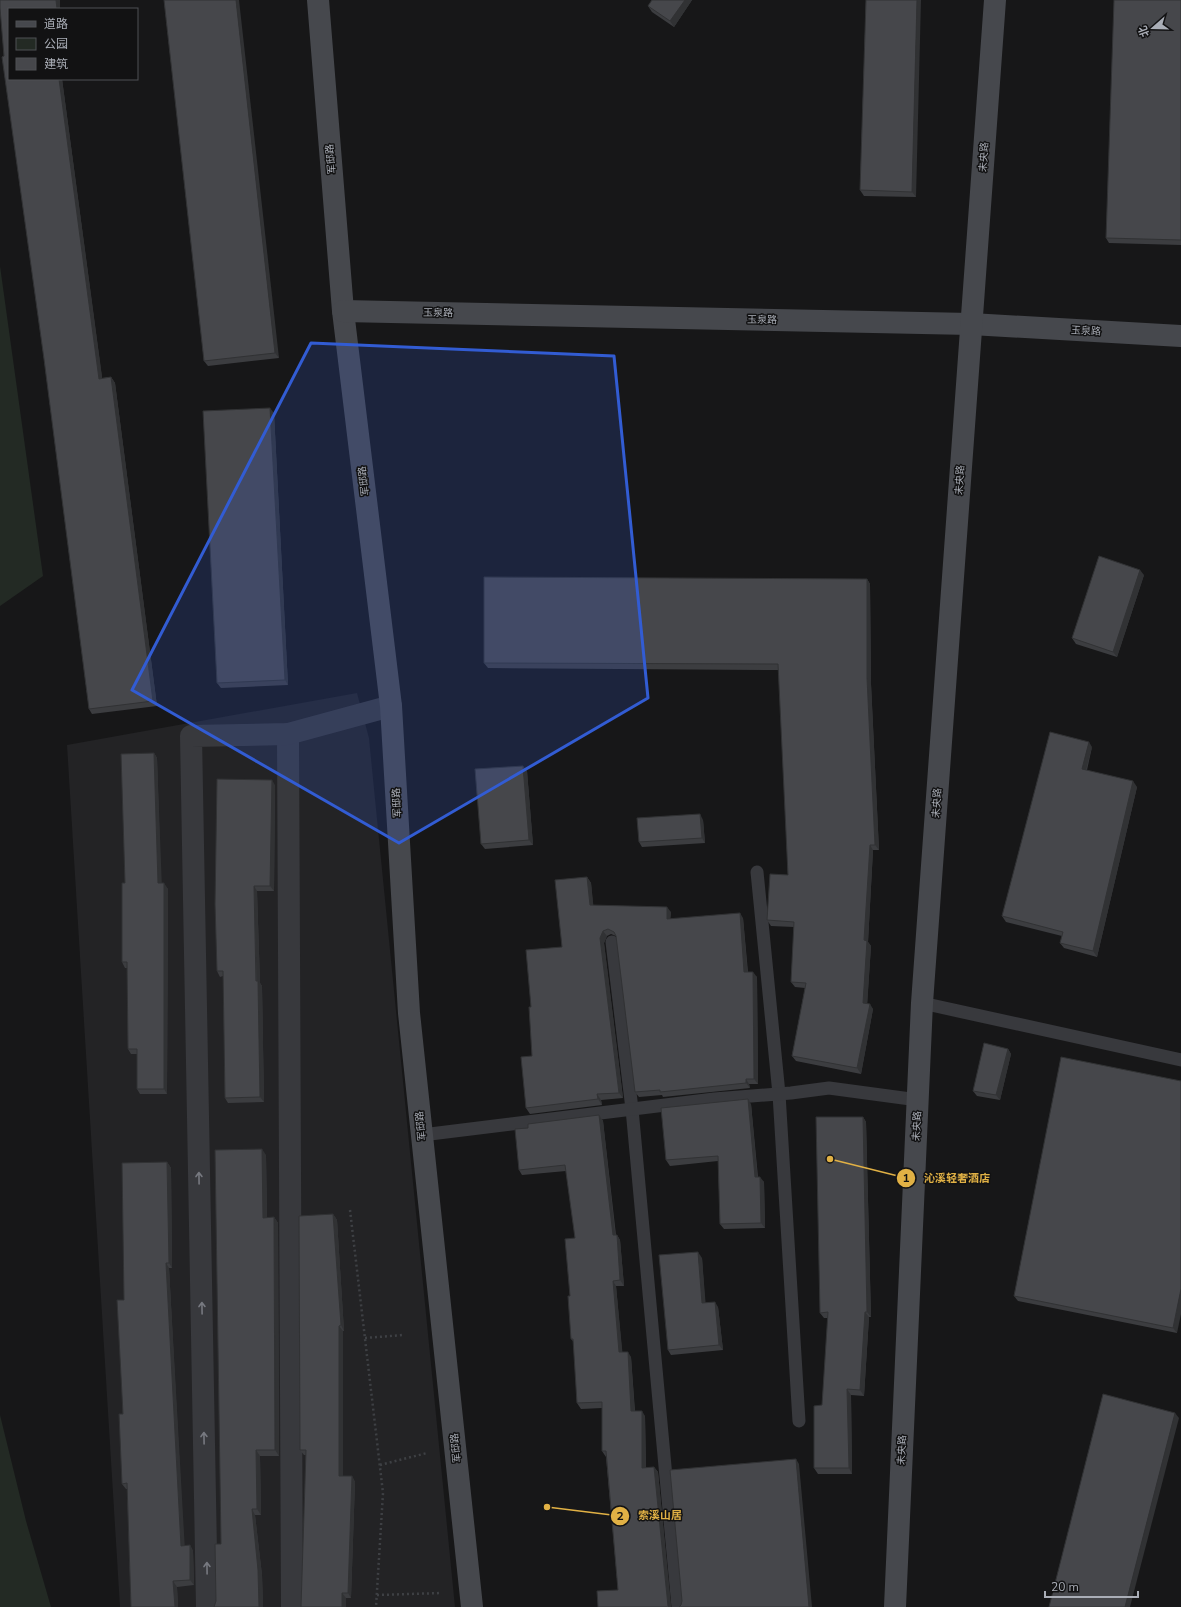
<svg xmlns="http://www.w3.org/2000/svg" width="1181" height="1607" font-family="'Nunito Sans','Noto Sans SC',sans-serif">
  <style>
    .built { fill: #232325 }
    .green { fill: #232a24 }
    .lines { fill: none; stroke-linecap: round; stroke-linejoin: round }
    .path { stroke: #3e4044; stroke-width: 2.5; stroke-dasharray: 2 3; stroke-linecap: butt }
    .lane { stroke: #38393d; stroke-width: 13 }
    .street { stroke: #38393d; stroke-width: 22 }
    .secondary { stroke: #46484d; stroke-width: 22 }
    .wall { fill: #3c3d40 }
    .shaded-wall { fill: #313234 }
    .building { fill: #46474b; stroke: #313234 }
    .oneway { stroke: #777980 }
    .marked { fill: #325cd3; fill-opacity: 0.2; stroke: #325cd3; stroke-width: 3; stroke-linejoin: round }
    .labels { text-anchor: middle; dominant-baseline: central; stroke-width: 3; stroke-linejoin: round; paint-order: stroke }
    .street-label { font-size: 10px; fill: #aaaeb7; stroke: #121213 }
    .leader { fill: none; stroke: #e1b145; stroke-width: 1.5 }
    .callout-dot { fill: #e1b145; stroke: #121213; stroke-width: 1.5 }
    .mark-label { font-size: 12px; text-anchor: middle; font-weight: bold; fill: #111 }
    .callout-label { font-size: 11px; text-anchor: middle; font-weight: bold; fill: #e1b145; stroke: #121213; stroke-width: 3; stroke-linejoin: round; paint-order: stroke }
  </style>
  <rect width="100%" height="100%" fill="#171718"/>
  <polygon class="built" points="357,693 369,738 455,1607 120,1607 67,745"/>
  <g class="green">
    <polygon points="0,266 43,576 0,606"/>
    <polygon points="0,1415 26,1521 51,1607 0,1607"/>
  </g>
  <g class="lines">
    <g class="path">
      <polyline points="350,1210 383,1493 376,1607"/>
      <polyline points="365,1338 403,1335"/>
      <polyline points="380,1465 427,1453"/>
      <polyline points="377,1595 442,1593"/>
    </g>
    <g class="lane">
      <polyline points="757,872 779,1094 799,1421"/>
      <polyline points="612,942 632,1109 678,1607"/>
      <polyline points="922,1003 1181,1060"/>
      <polyline points="422,1135 714,1099 791,1093 829,1088 918,1100"/>
    </g>
    <g class="street">
      <polyline points="288,734 292,1607"/>
      <polyline points="207,1607 191,736 288,734 391,706"/>
    </g>
    <g class="secondary">
      <polyline points="318,0 343,311 391,706 409,1013 472,1607"/>
      <polyline points="343,311 971,324 1181,336"/>
      <polyline points="895,1607 922,1003 995,0"/>
    </g>
  </g>
  <g class="wall">
    <polygon points="0,0 60,0 60,9 9,9 9,79 62,79 102,378 111,377 115,383 157,706 92,714 89,709 44,359 2,57 4,56 0,8"/>
    <polygon points="164,0 279,358 208,366 204,361"/>
    <polygon points="652,0 692,0 674,27 652,12 648,6"/>
    <polygon points="866,0 916,197 864,196 860,190"/>
    <polygon points="1181,0 1181,245 1109,243 1106,238"/>
    <polygon points="274,413 288,685 221,688 217,683"/>
    <polygon points="1144,575 1117,657 1076,644 1072,638"/>
    <polygon points="867,579 870,584 871,684 879,850 873,850 868,942 871,946 867,1004 873,1009 861,1074 796,1061 792,1056 805,988 795,987 791,982 794,927 771,926 767,920 788,875 779,670 488,668 484,663"/>
    <polygon points="1092,747 1087,770 1137,787 1097,957 1064,948 1060,943 1062,936 1006,922 1002,916"/>
    <polygon points="154,753 157,758 161,883 168,889 167,1094 140,1094 137,1089 137,1054 131,1054 128,1049 127,968 125,968 122,962 125,883"/>
    <polygon points="527,771 533,845 485,849 481,844"/>
    <polygon points="275,785 274,891 257,891 260,983 262,986 264,1102 228,1103 225,1098 223,976 220,977 217,971"/>
    <polygon points="703,820 705,843 642,847 639,842"/>
    <polygon points="587,877 591,883 593,906 671,912 670,919 743,918 748,972 757,977 758,1084 749,1084 750,1088 663,1097 662,1095 639,1097 635,1092 616,936 611,934 607,936 604,943 623,1098 601,1100 602,1105 530,1114 526,1108 532,1056 531,1007 562,947"/>
    <polygon points="1008,1049 1011,1054 1000,1100 977,1096 973,1091"/>
    <polygon points="1181,1081 1177,1333 1018,1301 1014,1296"/>
    <polygon points="751,1104 758,1177 764,1182 765,1228 724,1229 720,1224 718,1161 670,1166 666,1160"/>
    <polygon points="599,1115 603,1121 616,1235 617,1235 620,1240 624,1286 616,1286 622,1352 631,1357 635,1411 645,1416 646,1468 654,1467 658,1472 671,1607 598,1607 618,1590 606,1457 602,1451 602,1408 581,1409 577,1403 574,1342 571,1339 570,1296 575,1238 566,1171 522,1175 519,1170 528,1128"/>
    <polygon points="863,1117 866,1122 871,1317 869,1317 864,1396 851,1395 852,1474 818,1474 814,1468 822,1405 828,1318 824,1318 820,1313"/>
    <polygon points="266,1155 267,1218 274,1217 278,1223 279,1456 260,1456 261,1515 255,1515 262,1575 263,1607 214,1607 216,1601 221,1544"/>
    <polygon points="167,1162 171,1168 172,1268 169,1268 184,1546 190,1545 193,1551 194,1585 177,1587 178,1607 131,1607 127,1489 126,1489 122,1484 124,1300"/>
    <polygon points="333,1214 337,1220 344,1331 343,1331 343,1476 352,1476 355,1482 351,1598 346,1598 346,1607 301,1607 306,1455 304,1455 300,1450"/>
    <polygon points="702,1258 705,1303 718,1307 723,1350 671,1355 668,1350"/>
  </g>
  <g class="shaded-wall">
    <polygon points="56,0 60,0 60,9 57,9"/>
    <polygon points="236,0 239,0 279,358 275,353"/>
    <polygon points="685,0 692,0 674,27 670,21"/>
    <polygon points="917,0 921,0 916,197 912,192"/>
    <polygon points="59,79 62,79 103,384 99,379"/>
    <polygon points="111,377 115,383 157,706 153,701"/>
    <polygon points="270,408 274,413 288,685 285,680"/>
    <polygon points="1140,570 1144,575 1117,657 1113,652"/>
    <polygon points="867,579 870,584 871,684 879,850 875,845 867,678"/>
    <polygon points="1089,742 1092,747 1085,774 1082,769"/>
    <polygon points="154,753 157,758 162,889 158,883"/>
    <polygon points="523,766 527,771 533,845 529,840"/>
    <polygon points="272,780 275,785 274,891 270,886"/>
    <polygon points="1133,781 1137,787 1097,957 1093,951"/>
    <polygon points="700,814 703,820 705,843 702,838"/>
    <polygon points="870,845 873,850 868,942 871,946 867,1008 863,1003 864,940"/>
    <polygon points="587,877 591,883 594,911 590,905"/>
    <polygon points="164,883 168,889 167,1094 164,1089"/>
    <polygon points="254,886 257,891 260,983 262,986 264,1102 260,1097"/>
    <polygon points="667,907 671,912 670,924 667,919"/>
    <polygon points="740,913 743,918 748,977 744,972"/>
    <polygon points="603,931 607,936 604,943 623,1098 619,1093 600,938"/>
    <polygon points="753,972 757,977 758,1084 754,1079"/>
    <polygon points="870,1004 873,1009 861,1074 857,1068"/>
    <polygon points="1008,1049 1011,1054 1000,1100 996,1095"/>
    <polygon points="746,1079 749,1084 750,1088 746,1083"/>
    <polygon points="597,1094 601,1100 602,1105 598,1099"/>
    <polygon points="748,1099 751,1104 758,1183 755,1177"/>
    <polygon points="599,1115 603,1121 616,1241 613,1235"/>
    <polygon points="863,1117 866,1122 871,1317 867,1312"/>
    <polygon points="262,1149 266,1155 267,1223 263,1218"/>
    <polygon points="167,1162 171,1168 172,1268 169,1263"/>
    <polygon points="760,1177 764,1182 765,1228 761,1223"/>
    <polygon points="333,1214 337,1220 344,1331 341,1325"/>
    <polygon points="274,1217 278,1223 279,1456 275,1450"/>
    <polygon points="617,1235 620,1240 624,1286 620,1280"/>
    <polygon points="698,1252 702,1258 706,1308 702,1303"/>
    <polygon points="166,1263 169,1268 185,1551 181,1546"/>
    <polygon points="613,1281 616,1286 623,1358 619,1352"/>
    <polygon points="1181,1289 1181,1314 1177,1333 1173,1328"/>
    <polygon points="715,1302 718,1307 723,1350 719,1345"/>
    <polygon points="865,1312 869,1317 864,1396 860,1390"/>
    <polygon points="339,1326 343,1331 343,1481 339,1476"/>
    <polygon points="628,1352 631,1357 635,1416 631,1411"/>
    <polygon points="847,1389 851,1395 852,1474 849,1468"/>
    <polygon points="642,1411 645,1416 646,1474 642,1468"/>
    <polygon points="1175,1413 1179,1418 1130,1607 1125,1607"/>
    <polygon points="256,1450 260,1456 261,1515 257,1509"/>
    <polygon points="796,1459 799,1464 812,1607 809,1607"/>
    <polygon points="654,1467 658,1472 671,1607 668,1607 668,1606"/>
    <polygon points="352,1476 355,1482 351,1598 348,1593"/>
    <polygon points="252,1509 255,1515 262,1575 263,1607 259,1607"/>
    <polygon points="190,1545 193,1551 194,1585 190,1580"/>
    <polygon points="173,1581 177,1587 178,1607 175,1607"/>
    <polygon points="342,1593 346,1598 346,1607 342,1607"/>
  </g>
  <g class="building">
    <polygon points="0,0 56,0 57,9 9,9 9,79 59,79 99,379 111,377 153,701 89,709 44,359 2,57 4,56 0,8"/>
    <polygon points="164,0 236,0 275,353 204,361"/>
    <polygon points="652,0 685,0 670,21 648,6"/>
    <polygon points="866,0 917,0 912,192 860,190"/>
    <polygon points="1114,0 1181,0 1181,240 1106,238"/>
    <polygon points="270,408 285,680 217,683 203,411"/>
    <polygon points="1099,556 1140,570 1113,652 1072,638"/>
    <polygon points="484,577 867,579 867,678 875,845 870,845 864,940 867,941 863,1003 870,1004 857,1068 792,1056 806,983 791,982 794,922 767,920 770,874 788,875 778,664 484,663"/>
    <polygon points="1050,732 1089,742 1082,769 1133,781 1093,951 1060,943 1063,932 1002,916"/>
    <polygon points="154,753 158,883 164,883 164,1089 137,1089 137,1049 128,1049 127,962 122,962 122,883 125,883 121,754"/>
    <polygon points="523,766 529,840 481,844 475,769"/>
    <polygon points="217,779 272,780 270,886 254,886 256,981 258,981 260,1097 225,1098 223,971 217,971 215,904"/>
    <polygon points="700,814 702,838 639,842 637,818"/>
    <polygon points="587,877 590,905 667,907 667,919 740,913 744,972 753,972 754,1079 746,1079 746,1083 660,1092 660,1090 635,1092 616,936 614,932 608,929 603,931 600,938 619,1093 597,1094 598,1099 526,1108 521,1057 532,1056 529,1007 531,1007 526,950 562,947 555,880"/>
    <polygon points="984,1043 1008,1049 996,1095 973,1091"/>
    <polygon points="1061,1057 1181,1081 1181,1289 1173,1328 1014,1296"/>
    <polygon points="748,1099 755,1177 760,1177 761,1223 720,1224 718,1156 666,1160 661,1108"/>
    <polygon points="599,1115 613,1235 617,1235 620,1280 613,1281 619,1352 628,1352 631,1411 642,1411 642,1468 654,1467 668,1606 669,1607 598,1607 597,1591 618,1590 606,1451 602,1451 602,1402 577,1403 573,1339 571,1339 568,1296 570,1296 565,1239 575,1238 565,1165 519,1170 515,1129 528,1128 528,1124"/>
    <polygon points="816,1117 863,1117 867,1312 865,1312 860,1390 847,1389 849,1468 814,1468 814,1406 822,1405 828,1312 820,1313"/>
    <polygon points="262,1149 263,1218 274,1217 275,1450 256,1450 257,1509 252,1509 258,1570 259,1607 214,1607 216,1601 215,1544 221,1544 215,1150"/>
    <polygon points="167,1162 169,1263 166,1263 181,1546 190,1545 190,1580 173,1581 175,1607 131,1607 127,1483 122,1484 119,1414 123,1414 117,1300 124,1300 122,1163"/>
    <polygon points="333,1214 341,1325 339,1326 339,1476 352,1476 348,1593 342,1593 342,1607 301,1607 306,1450 300,1450 299,1216"/>
    <polygon points="698,1252 702,1303 715,1302 719,1345 668,1350 659,1255"/>
    <polygon points="1103,1394 1175,1413 1125,1607 1049,1607"/>
    <polygon points="796,1459 809,1607 679,1607 681,1605 682,1601 670,1470"/>
  </g>
  <defs><path id="oneway-shaft" d="M-6 0H5M1.5-3L5.5 0L1.5 3" fill="none" stroke-width="1.6" stroke-linecap="round" stroke-linejoin="round"/></defs>
  <g class="oneway">
    <use href="#oneway-shaft" transform="translate(199 1178) rotate(-91)"/>
    <use href="#oneway-shaft" transform="translate(202 1308) rotate(-91)"/>
    <use href="#oneway-shaft" transform="translate(204 1438) rotate(-91)"/>
    <use href="#oneway-shaft" transform="translate(207 1568) rotate(-91)"/>
  </g>
  <path class="marked" d="M311 343 614 356 648 698 399 843 132 690Z"/>
  <g class="labels">
    <g class="street-label">
      <text transform="translate(984 157) rotate(-86)">未央路</text>
      <text transform="translate(331 159) rotate(-95)">军邸路</text>
      <text transform="translate(438 313) rotate(1)">玉泉路</text>
      <text transform="translate(762 320) rotate(1)">玉泉路</text>
      <text transform="translate(1086 331) rotate(3)">玉泉路</text>
      <text transform="translate(960 480) rotate(-86)">未央路</text>
      <text transform="translate(364 481) rotate(-97)">军邸路</text>
      <text transform="translate(397 803) rotate(-93)">军邸路</text>
      <text transform="translate(937 803) rotate(-86)">未央路</text>
      <text transform="translate(421 1126) rotate(-96)">军邸路</text>
      <text transform="translate(917 1126) rotate(-87)">未央路</text>
      <text transform="translate(456 1448) rotate(-96)">军邸路</text>
      <text transform="translate(902 1450) rotate(-87)">未央路</text>
    </g>
  </g>
  <path class="leader" d="M830 1159L906 1178M547 1507L620 1516"/>
  <g class="callout-dot">
    <circle cx="830" cy="1159" r="4"/>
    <circle cx="547" cy="1507" r="4"/>
    <circle cx="906" cy="1178" r="10"/>
    <circle cx="620" cy="1516" r="10"/>
  </g>
  <g class="mark-label">
    <text x="906" y="1182">1</text>
    <text x="620" y="1520">2</text>
  </g>
  <g class="callout-label">
    <text x="957" y="1182">沁溪轻奢酒店</text>
    <text x="660" y="1519">索溪山居</text>
  </g>
  <rect x="8" y="8" width="130" height="72" fill="#121213" stroke="#4f5055"/>
  <rect x="16" y="21" width="20" height="6" fill="#46484d" stroke="#4f5055"/>
  <text x="44" y="28" font-size="12" fill="#aaaeb7">道路</text>
  <rect x="16" y="38" width="20" height="12" fill="#232a24" stroke="#4f5055"/>
  <text x="44" y="48" font-size="12" fill="#aaaeb7">公园</text>
  <rect x="16" y="58" width="20" height="12" fill="#46474b" stroke="#4f5055"/>
  <text x="44" y="68" font-size="12" fill="#aaaeb7">建筑</text>
  <g transform="translate(1153 28) rotate(250)" stroke="#121213" stroke-width="3" paint-order="stroke">
  <path d="M0-3L7 15L0 10L-7 15Z" fill="#aaaeb7"/>
  <text y="-6" font-size="11" font-weight="bold" text-anchor="middle" fill="#aaaeb7">北</text>
  </g>
  <path d="M1045 1591v6h93v-6" fill="none" stroke="#aaaeb7" stroke-width="2"/>
  <text x="1051" y="1591" font-size="12" fill="#aaaeb7" stroke="#121213" stroke-width="3" paint-order="stroke">20 m</text>
</svg>
